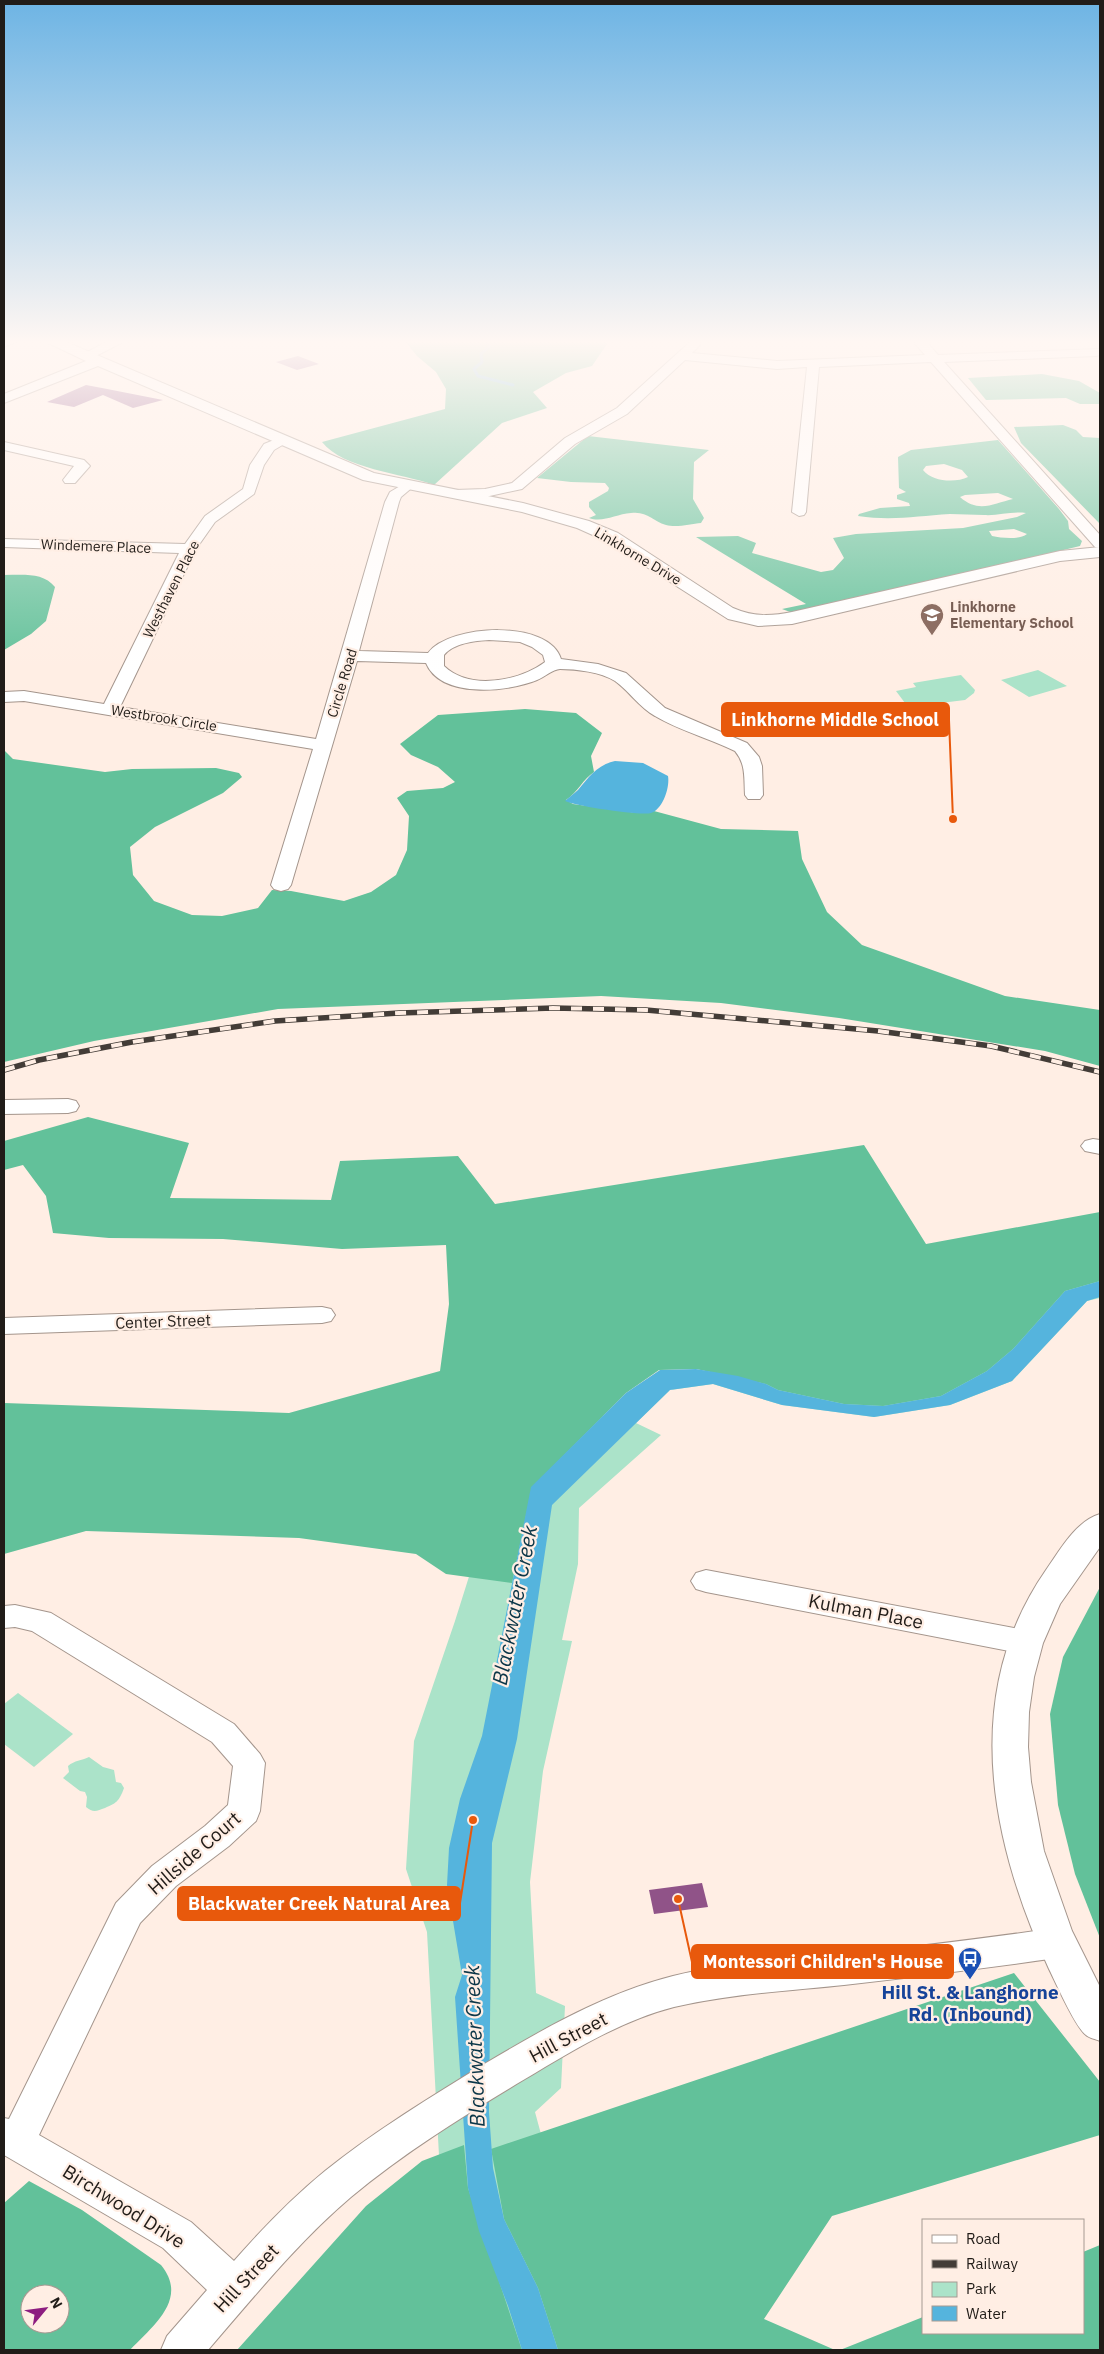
<svg xmlns="http://www.w3.org/2000/svg" width="1104" height="2354" font-family="'IBM Plex Sans',sans-serif">
  <style>
    .green { fill: #abe3c9 }
    .forest { fill: #62c19a; fill-rule: evenodd }
    .water { fill: #55b4dd }
    .lines { fill: none; stroke-linecap: round; stroke-linejoin: round }
    .stream { stroke: #55b4dd; stroke-width: 3 }
    .building { fill: #905388 }
    .minor-casing { stroke: #a4958c; stroke-width: 2 }
    .major-casing { stroke: #a4958c; stroke-width: 2 }
    .minor { fill: #fff; fill-rule: evenodd }
    .major { fill: #fff; fill-rule: evenodd }
    .rail-casing { stroke: #433c37; stroke-width: 5.5 }
    .rail { stroke: #ffeee4; stroke-width: 4; stroke-dasharray: 11; stroke-linecap: butt }
    .labels { text-anchor: middle; dominant-baseline: central; stroke-width: 4.5; stroke-linejoin: round; paint-order: stroke }
    .far-street-label { font-size: 14px; fill: #211c18; stroke: #ffeee4 }
    .far-education-label { font-size: 14px; font-weight: bold; fill: #785e54; stroke: #ffeee4; text-anchor: start }
    .street-label { font-size: 16px; fill: #211c18; stroke: #ffeee4 }
    .near-street-label { font-size: 19px; fill: #211c18; stroke: #ffeee4 }
    .near-transit-label { font-size: 19px; font-weight: bold; fill: #164399; stroke: #ffeee4 }
    .near-water-label { font-size: 21px; font-style: italic; fill: #0b3648; stroke: #ffeee4 }
    .leader { fill: none; stroke: #e8590c; stroke-width: 2 }
    .callout-dot { fill: #e8590c; stroke: #ffeee4; stroke-width: 2 }
    .callout { fill: #e8590c; stroke: #e8590c; stroke-width: 2 }
    .callout-label { font-size: 18px; text-anchor: middle; font-weight: bold; fill: #fff }
  </style>
  <rect width="100%" height="100%" fill="#ffeee4"/>
  <g class="green">
    <polygon points="1038,670 1067,686 1029,697 1001,680"/>
    <polygon points="961,675 975,690 974,693 965,700 908,707 896,691 916,687 913,683"/>
    <polygon points="1100,1224 1100,1298 1087,1301 1012,1381 950,1405 874,1417 782,1405 713,1384 670,1390 636,1423 661,1435 579,1508 578,1564 562,1640 572,1641 543,1771 530,1882 536,1993 565,2006 561,2088 535,2112 584,2293 589,2350 504,2350 443,2230 427,1932 406,1869 414,1741 455,1621 490,1510 515,1450"/>
    <polygon points="18,1693 73,1734 34,1767 4,1744 4,1704"/>
    <path d="M89 1757 103 1767 114 1770 116 1782 121 1783 124 1788C119 1802 116 1803 105 1808 97 1811 93 1813 86 1807L87 1797 85 1792 80 1791 63 1778 69 1772 68 1766C75 1760 81 1761 89 1757Z"/>
  </g>
  <g class="forest">
    <path d="M405 341H609L592 366 566 373 533 392 547 408 502 423 434 485C402 473 343 469 322 442L445 409 446 389 436 372 417 356Z"/>
    <polygon points="1042,374 1079,381 1100,393 1100,404 1080,404 1066,398 986,400 968,378"/>
    <polygon points="1063,425 1076,430 1083,437 1100,438 1100,524 1021,443 1014,427"/>
    <path d="M588 436 709 450 694 462 693 499 704 518 701 523C691 524 676 528 666 525 652 521 648 511 631 513 616 514 603 523 589 518L596 515 589 507V502L608 491 609 488 605 483 571 482 537 478Z"/>
    <path d="M998 440 1059 509 1068 521 1069 529 1082 541 1080 546 821 609 793 613 782 609 806 604 696 537 738 536 756 543 752 553 821 572 833 570 844 558 833 538 856 534 963 528 1017 517 1026 513C1011 511 998 516 984 515 973 515 961 514 950 514 917 516 892 521 858 516L859 514 880 508 910 506 909 503 897 499V495L906 492 899 488 898 457 911 450ZM944 464 962 470 968 477C956 483 932 482 923 470L926 466ZM998 493 1013 499C994 503 979 514 960 497L965 495ZM1014 529 1027 534C1019 540 1002 538 992 536L989 531Z"/>
    <path d="M4 575C23 575 43 572 55 587L46 621 31 634 4 650Z"/>
    <path d="M525 709 576 713 602 733 591 756 594 772C583 779 578 792 566 800L573 804 637 813 654 811 721 829 798 831 802 859 827 912 862 945 1005 996 1100 1010V1066L1045 1051 839 1018 721 1003 601 996 278 1009 94 1041 4 1062V750L13 759 105 772 132 769 216 768 239 773 242 777 223 793 155 827 130 847 133 875 154 901 192 915 222 916 258 908 272 890 291 891 344 901 371 892 396 875 407 850 409 816 397 798 407 791 443 788 455 782 438 767 411 755 400 744 438 715Z"/>
    <polygon points="88,1117 189,1143 170,1198 331,1200 340,1161 458,1156 495,1204 864,1145 926,1244 1100,1212 1100,1281 1065,1291 1013,1349 987,1371 941,1396 883,1406 844,1404 778,1390 766,1384 696,1369 659,1370 626,1393 532,1487 512,1583 446,1574 416,1554 299,1538 86,1531 4,1554 4,1403 289,1413 440,1371 449,1304 446,1245 342,1249 223,1239 109,1238 53,1233 46,1196 23,1165 4,1170 4,1141"/>
    <polygon points="1100,1587 1100,1938 1075,1874 1058,1805 1050,1714 1063,1657"/>
    <polygon points="1014,1973 1100,2082 1100,2135 832,2216 764,2319 835,2350 558,2350 538,2288 504,2219 491,2149"/>
    <polygon points="464,2145 468,2188 522,2350 237,2350 366,2206 422,2161"/>
    <path d="M29 2181 82 2210 161 2265C189 2299 153 2326 130 2350H4V2203ZM30 2294H60V2324H30Z"/>
    <polygon points="1100,2245 1100,2350 840,2350 923,2317 923,2333 1083,2333 1083,2252"/>
  </g>
  <g class="water">
    <path d="M615 761 643 763 668 776C670 787 663 809 651 813 641 816 575 806 565 801 569 797 574 794 578 790 589 777 597 765 615 761Z"/>
    <polygon points="1100,1281 1100,1297 1087,1301 1012,1381 950,1405 874,1417 782,1405 713,1384 670,1390 552,1505 517,1739 492,1843 489,2112 493,2168 504,2219 538,2288 558,2350 522,2350 508,2306 479,2231 468,2188 455,1997 462,1975 447,1885 449,1848 460,1799 482,1736 531,1487 626,1393 660,1370 696,1369 738,1376 766,1384 778,1390 844,1404 883,1406 941,1396 987,1371 1013,1349 1065,1291"/>
  </g>
  <g class="lines">
    <polyline class="stream" points="485,341 490,346 481,354 482,362 474,369 478,376 513,385"/>
  </g>
  <g class="building">
    <polygon points="298,356 319,364 297,370 276,362"/>
    <polygon points="86,385 102,388 163,400 133,408 103,395 74,407 47,402"/>
    <polygon points="702,1883 708,1907 654,1914 649,1890"/>
  </g>
  <g class="lines">
    <g class="minor-casing">
      <g id="minor">
        <polygon points="4,341 18,341 4,347"/>
        <polygon points="108,341 125,341 90,359 82,359 80,356"/>
        <polygon points="694,341 700,345 692,353 777,361 925,355 913,341 926,341 938,355 1100,349 1100,355 1096,356 944,362 1100,535 1100,548 1095,547 931,362 819,367 806,512 804,515 799,516 792,512 807,367 777,369 685,360 627,414 575,444 522,489 485,497 455,498 448,494 455,490 485,489 512,483 565,438 617,408 690,342"/>
        <path d="M284 436 291 440 274 450 264 465 254 494 215 522 196 549 120 707 316 739 385 502 390 492 407 482 414 486 401 497 399 502 359 651 428 653C450 624 549 619 561 659L598 664 626 673 665 708 747 743 759 757 762 766 763 795 760 799H748L745 795C744 778 746 764 735 751 709 738 680 731 655 716 640 708 629 691 615 681 601 672 576 669 560 669 553 669 543 678 537 680 508 692 441 699 426 663L357 661 291 885 288 889 281 891 274 889 271 885 313 749 24 701 4 702V692L24 691 104 704 179 553 4 547V539L185 544 205 516 243 489 250 465 264 444ZM489 640 520 642 532 647 543 655 545 662C519 681 470 691 444 666V655C454 643 474 641 489 640Z"/>
        <polygon points="4,442 84,460 90,466 75,483 65,483 63,480 74,466 4,450"/>
        <polygon points="68,1099 76,1101 79,1106 76,1111 68,1113 4,1114 4,1100"/>
        <polygon points="1093,1139 1100,1140 1100,1154 1085,1151 1081,1146 1085,1141"/>
        <polygon points="322,1307 331,1309 335,1315 331,1321 322,1323 4,1334 4,1318"/>
        <polygon points="706,1570 1025,1630 1036,1634 1040,1642 1036,1650 1025,1654 706,1592 696,1589 691,1581 696,1573"/>
        <path d="M15 1605 51 1613 234 1724 260 1754 265 1763 260 1811 256 1821 229 1846 176 1886 140 1923 39 2135 191 2222 234 2261C262 2229 292 2198 325 2171 376 2130 431 2097 486 2063 545 2028 606 1993 673 1976 729 1962 786 1960 842 1955 914 1947 986 1938 1057 1928L1069 1932 1074 1943 1069 1954 1057 1958C986 1968 915 1977 844 1985 787 1991 730 1994 674 2007 620 2021 572 2051 525 2079 465 2115 405 2152 351 2197 298 2242 253 2298 208 2350H161L167 2336 207 2290 163 2248 4 2155V2118L9 2119 116 1903 152 1866 205 1826 228 1805 233 1766 212 1742 32 1631 15 1627 4 1628V1606Z"/>
      </g>
    </g>
    <g class="major-casing">
      <g id="major">
        <path d="M44 341H64L374 473 523 503 589 521 618 533 733 608C753 617 772 616 792 612L1060 551 1100 547V557L1060 561 792 624 758 626 728 619 606 541 577 528 522 512 363 480 98 366 4 403V394L86 361Z"/>
        <path d="M1100 1514V1547L1060 1604 1043 1643 1034 1677 1029 1712 1028 1747 1031 1782 1044 1851 1072 1931 1100 1987V2041C1096 2039 1089 2038 1086 2035 1075 2027 1056 1983 1049 1969 990 1841 960 1694 1046 1570 1060 1550 1076 1521 1100 1514Z"/>
      </g>
    </g>
    <use href="#minor" class="minor"/>
    <use href="#major" class="major"/>
    <g class="rail-casing">
      <polyline id="rail" points="4,1070 39,1060 132,1042 275,1021 399,1013 553,1008 646,1010 878,1031 991,1046 1100,1072"/>
    </g>
    <use href="#rail" class="rail"/>
  </g>
  <linearGradient id="sky" x2="0" y2="1"><stop stop-color="#6db4e4"/><stop offset="0.51" stop-color="#fff7f3"/><stop offset="1" stop-color="#fff7f3" stop-opacity="0"/></linearGradient>
  <rect width="1104" height="671" fill="url(#sky)"/>
  <defs>
    <g id="school-pin" transform="scale(1.25)"><path d="M0 17L-7.5 6A9.5 9.5 0 1 1 7.5 6Z" fill="#8d6e63" stroke="#ffeee4"/><path d="M0-5L7-2L0 1L-7-2ZM-4 1L0 2.5L4 1V4Q0 6-4 4Z" fill="#fff"/></g>
    <g id="bus-pin" transform="scale(1.25)"><path d="M0 17L-7.5 6A9.5 9.5 0 1 1 7.5 6Z" fill="#1a4fb4" stroke="#ffeee4"/><path d="M-5-6H5V4H4V6H2V4H-2V6H-4V4H-5ZM-3.5-4V0h7V-4ZM-3.5 1.2v1.5H-2V1.2ZM2 1.2v1.5H3.5V1.2Z" fill="#fff"/></g>
  </defs>
  <g fill-rule="evenodd">
    <use href="#school-pin" x="932" y="615"/>
    <use href="#bus-pin" x="970" y="1959"/>
  </g>
  <g class="labels">
    <g class="far-street-label">
      <text transform="translate(96 546) rotate(2)">Windemere Place</text>
      <text transform="translate(638 556) rotate(31)">Linkhorne Drive</text>
      <text transform="translate(171 589) rotate(-63)">Westhaven Place</text>
      <text transform="translate(342 683) rotate(-73)">Circle Road</text>
      <text transform="translate(164 718) rotate(9)">Westbrook Circle</text>
    </g>
    <g class="far-education-label">
      <text x="950" y="607">Linkhorne<tspan x="950" dy="16">Elementary School</tspan></text>
    </g>
    <g class="street-label">
      <text transform="translate(163 1321) rotate(-2)">Center Street</text>
    </g>
    <g class="near-street-label">
      <text transform="translate(866 1611) rotate(11)">Kulman Place</text>
      <text transform="translate(194 1853) rotate(-41)">Hillside Court</text>
      <text transform="translate(568 2037) rotate(-28)">Hill Street</text>
      <text transform="translate(124 2206) rotate(32)">Birchwood Drive</text>
      <text transform="translate(246 2278) rotate(-47)">Hill Street</text>
    </g>
    <g class="near-transit-label">
      <text x="970" y="1992">Hill St. &amp; Langhorne<tspan x="970" dy="22">Rd. (Inbound)</tspan></text>
    </g>
    <g class="near-water-label">
      <text transform="translate(514 1605) rotate(-79)">Blackwater Creek</text>
      <text transform="translate(474 2046) rotate(-92)">Blackwater Creek</text>
    </g>
  </g>
  <path class="leader" d="M953 819L949 720M473 1820L460 1903M678 1899L692 1962"/>
  <g class="callout-dot">
    <circle cx="953" cy="819" r="5"/>
    <circle cx="473" cy="1820" r="5"/>
    <circle cx="678" cy="1899" r="5"/>
  </g>
  <g class="callout">
    <rect x="722" y="703" width="227" height="33" rx="5"/>
    <rect x="178" y="1887" width="282" height="33" rx="5"/>
    <rect x="692" y="1945" width="261" height="33" rx="5"/>
  </g>
  <g class="callout-label">
    <text x="835" y="726">Linkhorne Middle School</text>
    <text x="319" y="1910">Blackwater Creek Natural Area</text>
    <text x="823" y="1968">Montessori Children's House</text>
  </g>
  <rect width="1104" height="2354" fill="none" stroke="#211c18" stroke-width="10"/>
  <rect x="922" y="2219" width="162" height="115" fill="#ffeee4" stroke="#a69a92"/>
  <rect x="932" y="2235" width="25" height="8" fill="#ffffff" stroke="#a69a92"/>
  <text x="966" y="2244" font-size="15" fill="#211c18">Road</text>
  <rect x="932" y="2260" width="25" height="8" fill="#433c37" stroke="#a69a92"/>
  <text x="966" y="2269" font-size="15" fill="#211c18">Railway</text>
  <rect x="932" y="2282" width="25" height="15" fill="#abe3c9" stroke="#a69a92"/>
  <text x="966" y="2294" font-size="15" fill="#211c18">Park</text>
  <rect x="932" y="2306" width="25" height="15" fill="#55b4dd" stroke="#a69a92"/>
  <text x="966" y="2319" font-size="15" fill="#211c18">Water</text>
  <g transform="translate(45 2309) rotate(61)"><circle r="24" fill="#ffeee4" stroke="#a69a92"/>
  <path d="M0-4L9 19L0 12L-9 19Z" fill="#8d1d80"/>
  <text y="-8" font-size="14" font-weight="bold" text-anchor="middle" fill="#211c18">N</text>
  </g>
</svg>
